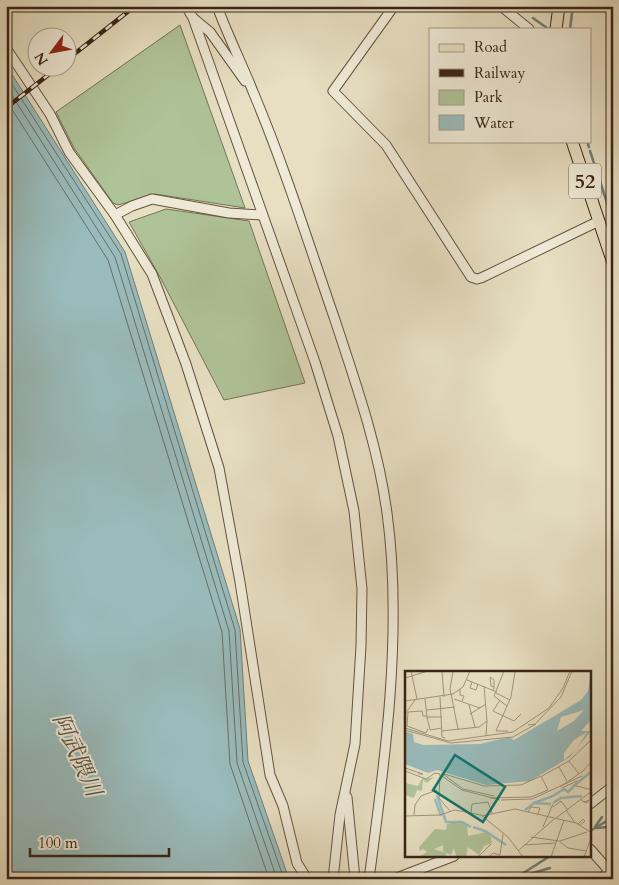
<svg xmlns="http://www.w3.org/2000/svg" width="619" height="885" font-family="Cardo,'Noto Serif JP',serif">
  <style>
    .green { fill: #afc398; stroke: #747356 }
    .water { fill: #9bb; stroke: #727e79 }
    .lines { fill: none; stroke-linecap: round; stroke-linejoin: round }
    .shore { stroke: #686f68; stroke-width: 1 }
    .stream { stroke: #727e79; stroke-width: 2.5 }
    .minor-casing { stroke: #645240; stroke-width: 11 }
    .major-casing { stroke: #382315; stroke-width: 13 }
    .minor { stroke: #efead7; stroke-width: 9 }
    .major { stroke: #e7dfc2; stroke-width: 11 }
    .rail-casing { stroke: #382315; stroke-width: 4.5 }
    .rail { stroke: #efead7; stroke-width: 2.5; stroke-dasharray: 8; stroke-linecap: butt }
    .labels { text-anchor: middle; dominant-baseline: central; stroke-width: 4; stroke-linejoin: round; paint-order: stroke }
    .shield { fill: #efead7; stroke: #6f5f4f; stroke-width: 1 }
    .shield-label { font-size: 20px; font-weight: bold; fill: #382315 }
    .water-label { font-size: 22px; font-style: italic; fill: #555147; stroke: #efead7 }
    .inset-river { fill: none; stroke: #9bb; stroke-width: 2.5 }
    .inset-road { fill: none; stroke: #a1947d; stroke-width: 1 }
    .view { fill: #0f766e; fill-opacity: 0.15; stroke: #0f766e; stroke-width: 2.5 }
    .inset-edge { fill: none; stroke: #382315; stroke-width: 2.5 }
  </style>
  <rect width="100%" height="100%" fill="#e7dfc2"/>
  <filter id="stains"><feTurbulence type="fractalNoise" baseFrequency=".004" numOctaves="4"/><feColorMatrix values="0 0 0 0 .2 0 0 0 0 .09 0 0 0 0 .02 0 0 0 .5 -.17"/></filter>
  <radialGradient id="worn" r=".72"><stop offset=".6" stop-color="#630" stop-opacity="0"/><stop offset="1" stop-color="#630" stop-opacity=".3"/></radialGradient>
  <g class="green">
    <polygon points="180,25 245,208 155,194 118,205 113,203 74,148 56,112"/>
    <polygon points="166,209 249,221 305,383 224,400 160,277 129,222"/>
  </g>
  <polygon class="water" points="6,65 125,252 240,629 248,761 289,879 6,879"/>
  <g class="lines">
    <g class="shore">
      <polyline points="6,75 121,254 235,630 243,762 284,879"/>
      <polyline points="6,86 115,257 229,631 237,763 277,879"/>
      <polyline points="6,100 108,260 222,632 230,764 269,879"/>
    </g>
    <g class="stream">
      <polyline points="533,18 547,28"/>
      <polyline points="570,29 573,6"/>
      <polyline points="587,141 589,147"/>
      <polyline points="590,151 613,221"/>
      <polyline points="595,827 602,817"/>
      <polyline points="596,828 608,827"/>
      <polyline points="590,831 605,822"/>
      <polyline points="516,878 550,868"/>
      <polyline points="514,879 550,856"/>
    </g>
    <g class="minor-casing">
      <g id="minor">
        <polyline points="186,6 193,18 315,362 338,436 354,511 362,589 361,646 355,744 340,815 333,879"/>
        <path d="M217 6C228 36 242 64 254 94 285 168 309 245 335 320 356 384 378 446 387 513 403 630 385 762 369 879"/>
        <polyline points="394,6 333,91 386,145 471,277 477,279 481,278 599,221"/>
        <polyline points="501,6 529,29"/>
        <polyline points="193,18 210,32 245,81"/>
        <polyline points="6,48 50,114 69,152 115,215 152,274 186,364 219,468 240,582 270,775 283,806 297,863 307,879"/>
        <polyline points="115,215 132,206 152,199 229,213 262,215"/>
        <polyline points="347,797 355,879"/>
        <polyline points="590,804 613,786"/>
        <polyline points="590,849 613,875"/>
        <polyline points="394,879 454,856"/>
        <polyline points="600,879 609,872"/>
      </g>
    </g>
    <g class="major-casing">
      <g id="major">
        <polyline points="556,29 559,6"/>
        <polyline points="572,141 613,263"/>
      </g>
    </g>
    <use href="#minor" class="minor"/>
    <use href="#major" class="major"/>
    <g class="rail-casing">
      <g id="rail">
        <polyline points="68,59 135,6"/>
        <polyline points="6,108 57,68"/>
      </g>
    </g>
    <use href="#rail" class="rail"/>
  </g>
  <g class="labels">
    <rect class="shield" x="569" y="163.5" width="32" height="35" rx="4"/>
    <g class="shield-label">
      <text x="585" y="181">52</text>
    </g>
    <g class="water-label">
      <text transform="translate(77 755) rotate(66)">阿武隈川</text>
    </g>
  </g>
  <g transform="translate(405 671)">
    <rect width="186" height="186" fill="#e7dfc2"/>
    <path d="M18 106 21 108 29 106 22 112 18 109 17 120 12 119 9 127 0 124V112L13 115ZM52 151 62 153 63 165 81 161 86 166 87 172 79 175 74 184 63 176 61 186 51 185 49 177 46 184 38 180V174L29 178 42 182 40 186H13L22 181 18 178 15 180 14 176 30 158 41 159 42 153Z" fill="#afc398"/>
    <path d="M186 0V49L176 60H186L165 86 125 110 81 114 32 99 23 102 0 93V60L8 63 9 71 18 74 75 73 104 66 109 69 176 29 183 20ZM179 39 169 50 152 60 156 46ZM182 61 171 79 159 89V82L169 69Z" fill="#9bb" fill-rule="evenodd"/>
    <path class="inset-river" d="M170 114 187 100M32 124 41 151H57L66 156M148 125 159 118 163 121 169 115M30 128 36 145M129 132 148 125M148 132 156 127 177 125M120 139 129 132 146 133M68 156 80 160 101 174"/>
    <path class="inset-road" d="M6 0 12 28M37 0 39 26M48 0 45 18 53 58M99 0 89 25 102 35M0 7 23 0M62 9 92 21M67 11 65 17 71 19 73 13M55 18V24L59 25 57 30M88 19 89 18V9L85 6 86 15 89 16M91 22 105 29M35 26 37 66 40 67M20 28 22 46H37M49 28 75 37M95 29 88 40 109 50 116 43M0 30 48 23 58 16 65 0M64 34 70 56M22 39 50 36M3 41 2 55 21 62 23 58M3 41 17 40 18 45H22M0 43 10 29M65 43 81 33M22 46 25 59 37 57M131 52 156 26 167 0M0 57 43 70 108 61 144 37 158 17 165 0M0 59 46 72 108 66 131 53 123 54M37 60 74 56 82 50 79 15M103 60H91L106 26 110 1M81 65 82 50M164 90 174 103M154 96 162 110M0 97 18 103H13M0 100 21 108 30 102 35 103M36 102 79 115 116 114 136 105M34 103 57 119 95 129M38 103 58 118 89 125M35 104 34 127 45 140M137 105 164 90 187 68M168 114 187 119M155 116 178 100 187 90M157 117 172 110M85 127 126 126 143 119 136 105M175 128 179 131 182 132 184 129 179 131M96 129 127 128 177 105M148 136 156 130 162 138M161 139 170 152M123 141 126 136 135 137 133 143M66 142 67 133 83 131 87 142M9 144 10 134 16 125 32 119M0 145 35 144 50 139 76 144 103 166 118 186M77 145 110 138 171 152 187 162M151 147 187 120M173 153 178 148 180 150 175 154M138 156 148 133M126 166 154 170 163 177 181 180M155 170 182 161M119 174 150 172M113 180 149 148M85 185 88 182 95 184 98 163M73 186 86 173M146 186 159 149M179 186 187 165"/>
    <path class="view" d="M50 84 100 116 78 151 28 119Z"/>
    <rect width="186" height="186" class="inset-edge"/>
  </g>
  <rect width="619" height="885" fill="none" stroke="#e7dfc2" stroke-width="25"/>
  <rect x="8" y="8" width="604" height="870" fill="none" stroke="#382315" stroke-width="2.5"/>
  <rect x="12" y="12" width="594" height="860" fill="none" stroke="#382315"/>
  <rect x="429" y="28" width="162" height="115" fill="#efead7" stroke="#a69a89"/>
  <rect x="439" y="44" width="25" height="8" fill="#e7dfc2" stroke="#a69a89"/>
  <text x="474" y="52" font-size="15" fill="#382315">Road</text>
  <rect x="439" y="69" width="25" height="8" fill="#382315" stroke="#a69a89"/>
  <text x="474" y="78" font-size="15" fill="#382315">Railway</text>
  <rect x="439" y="90" width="25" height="15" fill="#afc398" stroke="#a69a89"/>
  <text x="474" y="102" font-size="15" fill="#382315">Park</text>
  <rect x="439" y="115" width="25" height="15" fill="#99bbbb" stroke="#a69a89"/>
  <text x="474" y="128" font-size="15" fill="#382315">Water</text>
  <g transform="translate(52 52) rotate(238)"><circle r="24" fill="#efead7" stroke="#a69a89"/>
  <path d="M0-4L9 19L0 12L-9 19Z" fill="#8f2418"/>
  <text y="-8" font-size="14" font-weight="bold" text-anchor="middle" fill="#382315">N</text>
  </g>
  <path d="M30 848v8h139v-8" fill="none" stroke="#382315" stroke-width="2.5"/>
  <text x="38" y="848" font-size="15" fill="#382315" stroke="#efead7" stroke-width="4" paint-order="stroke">100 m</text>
  <rect width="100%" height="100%" filter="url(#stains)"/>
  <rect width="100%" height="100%" fill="url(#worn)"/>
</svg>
